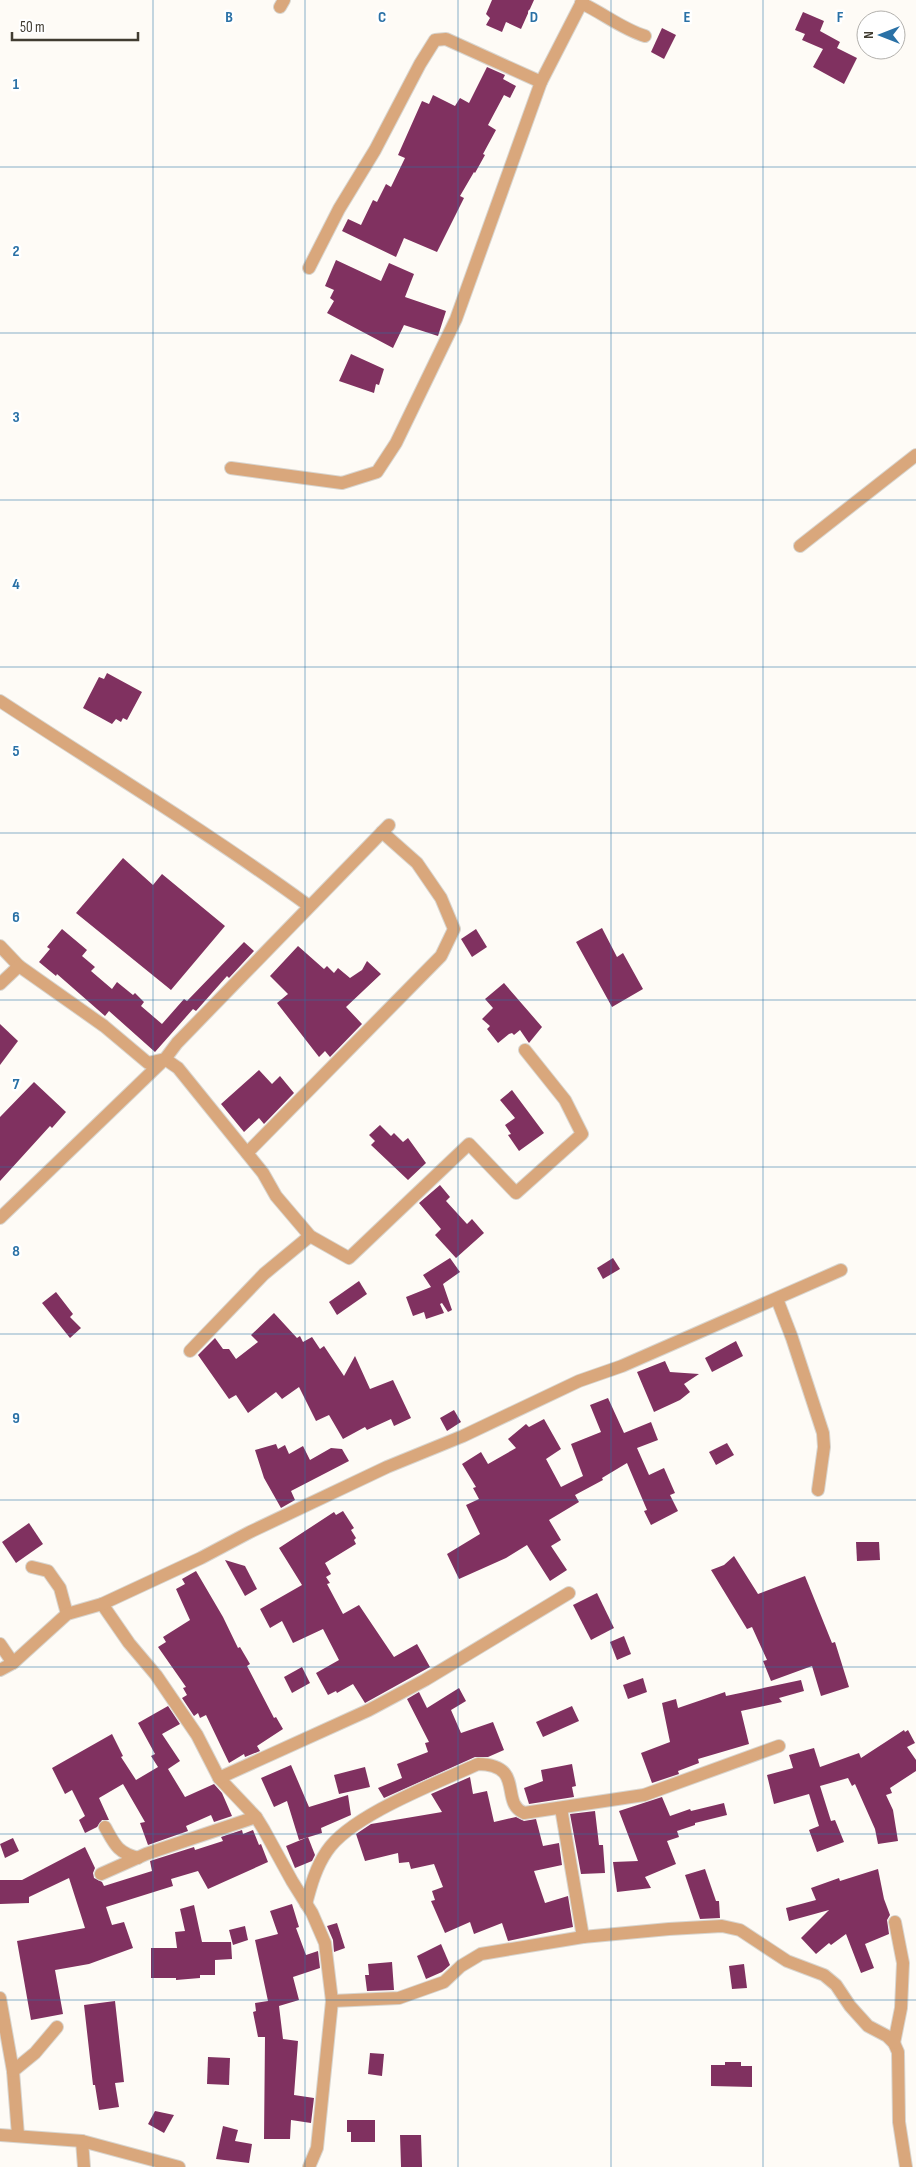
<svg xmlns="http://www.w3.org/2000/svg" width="916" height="2167" font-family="'Sofia Sans Condensed',sans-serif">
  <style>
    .building { fill: #803160 }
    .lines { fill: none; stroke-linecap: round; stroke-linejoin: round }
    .minor-casing { stroke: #d8d5cf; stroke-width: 14 }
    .minor { stroke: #d9a77c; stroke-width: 12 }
    .grid { fill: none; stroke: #2a71a6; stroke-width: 1; stroke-opacity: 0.55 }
    .grid-label { font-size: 16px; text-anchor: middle; font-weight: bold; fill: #2a71a6; stroke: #fff; stroke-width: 5; stroke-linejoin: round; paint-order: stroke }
  </style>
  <rect width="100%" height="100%" fill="#fefbf6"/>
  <g class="building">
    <polygon points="492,0 534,0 521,29 506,22 502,32 486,25 490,18 486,14"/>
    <polygon points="803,12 824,21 820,31 840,42 837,48 857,58 844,84 813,67 823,49 802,40 805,34 795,30"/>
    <polygon points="662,28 676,35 664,59 651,52"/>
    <polygon points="487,67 505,75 503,79 516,86 510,98 504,95 488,125 496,130 483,154 485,155 475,173 474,172 460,196 464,198 437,252 404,238 396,257 342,231 348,219 361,225 373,200 377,202 386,184 391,187 405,158 398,155 422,101 429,104 433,95 455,106 460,98 469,103"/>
    <polygon points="336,260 381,281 389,263 414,274 405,297 446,311 438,336 404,325 393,348 327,313 334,301 330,298 334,290 325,286"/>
    <polygon points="351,354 384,369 379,385 376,384 374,393 339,381"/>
    <polygon points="107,673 142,692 127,720 123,718 121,722 116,719 112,724 83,708 99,677 104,679"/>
    <polygon points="123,858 153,885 162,874 225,926 171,990 76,913"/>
    <polygon points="602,928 617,957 623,953 643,989 612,1007 576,942"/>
    <polygon points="62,929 87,950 82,956 95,967 91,971 112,989 117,982 133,995 135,993 144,1002 141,1006 162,1024 184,999 187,1001 244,942 254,951 229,978 227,976 196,1011 193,1009 155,1052 109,1011 105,1016 57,974 56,976 39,962 50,949 47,947"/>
    <polygon points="476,929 487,947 472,957 461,939"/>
    <polygon points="298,946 324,969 327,966 334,973 338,968 350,978 362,970 367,961 381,974 346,1007 362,1024 330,1057 325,1051 319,1057 277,1003 288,994 270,976"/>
    <polygon points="504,983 542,1027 529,1043 520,1030 514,1035 512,1033 509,1034 498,1043 487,1029 490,1026 482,1019 493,1008 485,999"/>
    <polygon points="0,1024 18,1041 0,1065"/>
    <polygon points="259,1070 272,1084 280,1076 294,1093 264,1124 259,1118 244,1132 221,1104"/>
    <polygon points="34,1082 66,1112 52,1128 50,1126 0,1181 0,1117"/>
    <polygon points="512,1090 544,1133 519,1151 508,1135 511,1134 505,1125 515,1118 500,1100"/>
    <polygon points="380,1125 391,1136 394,1133 403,1142 408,1138 426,1163 408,1180 371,1145 375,1141 369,1135"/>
    <polygon points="440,1185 450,1197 446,1201 467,1224 472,1219 484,1233 456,1258 435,1235 441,1229 419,1203"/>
    <polygon points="450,1258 460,1272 443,1284 452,1310 448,1312 442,1303 440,1304 444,1313 426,1319 424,1312 413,1316 406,1297 431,1287 423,1275"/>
    <polygon points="613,1258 620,1269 603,1279 597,1268"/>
    <polygon points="359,1281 367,1294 337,1315 329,1302"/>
    <polygon points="56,1292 73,1314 70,1317 81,1328 70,1338 42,1303"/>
    <polygon points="274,1313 297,1338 300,1336 303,1342 312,1337 320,1349 324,1346 344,1376 355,1356 370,1389 393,1380 411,1418 394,1426 391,1419 367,1430 365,1427 343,1439 329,1415 316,1421 299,1387 282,1399 276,1392 248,1413 236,1395 229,1399 198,1355 215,1338 223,1349 229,1349 236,1359 258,1342 251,1335"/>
    <polygon points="736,1341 743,1356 712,1372 705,1358"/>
    <polygon points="665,1361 670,1372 699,1374 684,1384 690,1392 680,1400 654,1412 637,1372"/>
    <polygon points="608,1398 624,1433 651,1422 658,1440 637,1448 649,1475 664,1468 675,1493 670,1495 678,1511 651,1525 644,1511 647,1510 627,1463 602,1478 603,1480 575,1495 579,1502 549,1520 561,1540 551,1546 567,1570 550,1581 527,1545 506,1558 459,1579 447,1554 480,1534 466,1505 479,1499 473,1488 476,1487 462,1464 481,1452 488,1464 516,1448 508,1439 526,1424 529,1427 544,1419 561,1449 546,1459 561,1487 583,1476 571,1444 601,1432 590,1405"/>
    <polygon points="454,1410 461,1422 447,1431 440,1418"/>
    <polygon points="727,1443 734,1455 716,1465 709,1452"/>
    <polygon points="276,1444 278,1449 285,1445 289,1454 303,1446 310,1460 331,1448 342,1449 349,1461 291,1491 295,1500 281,1508 264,1478 255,1450"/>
    <polygon points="343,1511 354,1528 351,1530 356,1538 354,1540 356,1544 325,1563 331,1574 326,1577 330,1583 327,1584 343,1614 359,1605 394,1657 417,1644 430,1667 365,1703 353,1684 337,1693 336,1691 328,1695 316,1673 339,1660 323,1629 293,1643 282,1621 270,1628 260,1609 302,1585 279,1548 334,1512 336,1515"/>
    <polygon points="29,1523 43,1544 16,1563 2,1542"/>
    <polygon points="856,1542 879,1542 880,1560 857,1561"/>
    <polygon points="734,1556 758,1594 805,1576 832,1643 835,1642 849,1687 821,1696 812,1666 771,1681 763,1661 767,1660 752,1627 747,1629 711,1570 724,1565"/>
    <polygon points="225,1560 245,1566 257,1589 245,1596"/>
    <polygon points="196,1571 223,1617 238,1648 240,1647 250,1664 247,1666 274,1718 276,1717 283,1729 257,1746 260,1751 245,1757 244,1754 229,1763 206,1715 200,1718 198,1713 194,1716 182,1698 187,1695 183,1688 186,1687 158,1647 166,1642 163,1637 190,1620 176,1589 185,1584 182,1579"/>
    <polygon points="597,1593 614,1628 591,1640 573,1605"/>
    <polygon points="624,1636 631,1654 617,1660 610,1642"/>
    <polygon points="302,1667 310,1683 292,1693 284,1677"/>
    <polygon points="643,1678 647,1692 628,1699 623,1685"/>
    <polygon points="801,1680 804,1691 779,1698 782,1702 741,1711 749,1744 698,1759 699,1763 678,1771 679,1774 652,1783 641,1753 670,1742 662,1703 676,1699 678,1708 725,1692 726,1696"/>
    <polygon points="459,1688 466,1701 451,1710 461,1733 493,1722 504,1750 488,1757 475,1757 384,1798 378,1788 402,1778 397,1764 428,1752 425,1743 429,1742 407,1699 419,1692 427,1708"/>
    <polygon points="168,1706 180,1724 162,1734 180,1761 168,1769 185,1797 214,1784 222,1793 232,1816 214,1822 211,1815 186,1826 188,1831 148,1845 140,1823 145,1822 123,1784 99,1798 109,1820 102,1820 97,1827 85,1833 79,1820 85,1816 72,1790 65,1794 52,1768 112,1734 123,1756 121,1757 136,1780 158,1767 151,1756 155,1754 138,1723"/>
    <polygon points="572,1706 579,1721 543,1737 536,1722"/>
    <polygon points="904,1730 905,1732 908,1730 915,1743 907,1747 916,1760 916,1771 890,1788 892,1793 886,1795 893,1810 898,1841 878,1844 875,1829 855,1784 852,1786 848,1778 820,1786 831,1821 835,1820 844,1842 817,1852 809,1830 819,1826 809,1794 774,1804 767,1775 793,1768 789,1755 814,1748 820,1767 859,1753 861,1758"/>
    <polygon points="572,1764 576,1786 572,1787 574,1797 529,1804 524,1788 543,1781 541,1770"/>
    <polygon points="291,1765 309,1807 348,1795 351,1815 321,1828 322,1833 299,1840 287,1801 274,1807 261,1778"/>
    <polygon points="365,1767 370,1787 339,1794 334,1775"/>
    <polygon points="470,1777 473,1794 487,1791 494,1822 516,1817 524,1821 536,1819 543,1846 559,1843 562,1865 534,1871 545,1903 568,1896 573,1927 508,1941 502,1923 474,1934 470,1922 445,1933 431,1901 435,1900 432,1891 443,1887 434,1864 411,1869 409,1862 399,1863 398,1853 365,1861 356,1834 371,1824 442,1812 431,1794"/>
    <polygon points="662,1797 670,1816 690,1809 691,1811 724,1803 727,1815 695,1823 695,1825 677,1831 679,1837 667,1841 676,1864 645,1877 651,1888 617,1892 613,1862 638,1861 619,1811"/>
    <polygon points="595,1811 599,1845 603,1845 605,1873 581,1874 570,1814"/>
    <polygon points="242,1830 243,1834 253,1830 259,1845 261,1844 268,1862 208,1889 198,1871 171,1879 173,1886 106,1907 112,1925 124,1922 133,1948 89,1964 55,1970 63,2014 31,2020 17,1941 85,1928 69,1878 29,1897 29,1903 0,1904 0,1880 22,1880 85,1847 95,1868 93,1873 94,1878 102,1882 104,1886 152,1871 150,1861 194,1847 195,1850 223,1841 221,1837"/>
    <polygon points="308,1837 315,1855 312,1861 295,1868 286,1846"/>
    <polygon points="13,1838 19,1851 5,1858 0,1844"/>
    <polygon points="705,1869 716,1901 719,1901 720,1918 700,1919 685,1875"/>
    <polygon points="878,1869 884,1899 890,1915 887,1920 889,1934 865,1944 874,1968 861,1973 846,1934 831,1945 829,1943 816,1954 801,1938 829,1910 789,1921 786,1908 816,1900 811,1888 839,1878 840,1881"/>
    <polygon points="292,1904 299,1927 296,1928 306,1955 318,1951 320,1968 293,1977 299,2000 279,2006 283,2039 298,2041 294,2095 314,2098 311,2123 291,2120 290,2139 264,2139 265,2037 258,2037 253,2012 256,2011 255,2003 268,2001 255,1940 278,1934 270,1911"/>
    <polygon points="194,1905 202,1942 231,1942 232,1959 215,1960 215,1975 200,1975 200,1978 176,1980 176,1978 151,1978 151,1948 177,1948 175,1932 185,1931 180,1909"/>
    <polygon points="337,1923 345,1948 334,1952 333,1940 327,1926"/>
    <polygon points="245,1926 248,1940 233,1945 229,1930"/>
    <polygon points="441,1944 450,1965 442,1972 426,1979 417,1956"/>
    <polygon points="392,1962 394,1990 367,1991 365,1975 369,1975 368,1964"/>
    <polygon points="744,1964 747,1988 732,1989 729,1966"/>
    <polygon points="115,2001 124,2082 115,2083 119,2107 99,2110 95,2085 93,2085 84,2005"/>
    <polygon points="370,2053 384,2054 382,2076 368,2074"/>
    <polygon points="208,2057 230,2058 229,2085 207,2084"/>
    <polygon points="725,2062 741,2062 741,2066 752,2066 752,2087 711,2086 711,2065 725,2065"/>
    <polygon points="155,2111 174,2115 164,2133 148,2124"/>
    <polygon points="347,2120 375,2120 375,2142 351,2142 351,2132 347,2132"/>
    <polygon points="223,2126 238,2130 235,2141 252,2144 249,2163 216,2159"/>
    <polygon points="400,2135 421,2135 422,2167 401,2167"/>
  </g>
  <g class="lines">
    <g class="minor-casing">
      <g id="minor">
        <path d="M581 3C603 13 622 29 645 36"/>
        <polyline points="280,7 284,0"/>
        <polyline points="309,268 339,209 375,150 420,64 435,40 446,39 541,82"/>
        <polyline points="231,468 342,483 377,472 396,443 456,319 541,82 583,0"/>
        <polyline points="800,546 916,455"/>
        <path d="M0 701C104 769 209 833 309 906"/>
        <polyline points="0,946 19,966"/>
        <polyline points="0,984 19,966 104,1026 148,1063 165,1059 178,1068 263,1173 276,1196 310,1236 349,1258 469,1144 516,1193 582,1134 565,1100 525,1050"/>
        <polyline points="247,1153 441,956 454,929 441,898 417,863 382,832"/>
        <polyline points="0,1218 165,1059 177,1043 389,825"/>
        <polyline points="777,1299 792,1338 823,1433 824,1447 818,1490"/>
        <polyline points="190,1351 264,1274 310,1236"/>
        <polyline points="32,1567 48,1571 60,1588 67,1614"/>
        <polyline points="102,1604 129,1643 156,1675 197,1735 219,1778 256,1817 264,1830 292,1881 312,1913 325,1943 332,2001 317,2148 309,2167"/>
        <polyline points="0,1644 13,1663"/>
        <polyline points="0,1670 13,1663 67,1614 102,1604 201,1558 250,1532 387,1467 463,1436 579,1381 622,1366 841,1270"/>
        <polyline points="219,1778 369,1710 425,1680 569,1593"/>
        <polyline points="561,1808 583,1937"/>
        <path d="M105 1827C115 1845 117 1852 138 1858"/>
        <polyline points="101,1874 146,1854 256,1817"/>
        <path d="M306 1904C311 1885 316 1867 327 1851 351 1815 437 1783 478 1764 526 1765 499 1802 524 1813L644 1795 779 1746"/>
        <polyline points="0,1998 13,2071 18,2135"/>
        <polyline points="332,2001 399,1998 444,1982 461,1966 481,1954 583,1937 669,1929 722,1926 740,1930 787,1961 824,1975 836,1985 850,2006 868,2026 887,2036 894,2043 898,2052 899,2122 906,2167"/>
        <polyline points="894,2043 901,2008 903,1963 895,1922"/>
        <polyline points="13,2071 35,2053 57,2027"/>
        <polyline points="0,2135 82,2141 179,2167"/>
        <polyline points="82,2141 84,2167"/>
      </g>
    </g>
    <use href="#minor" class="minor"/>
  </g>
  <path class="grid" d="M153 0V2167M305 0V2167M458 0V2167M611 0V2167M763 0V2167M0 167H916M0 333H916M0 500H916M0 667H916M0 833H916M0 1000H916M0 1167H916M0 1334H916M0 1500H916M0 1667H916M0 1834H916M0 2000H916"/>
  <g class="grid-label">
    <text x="229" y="22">B</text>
    <text x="382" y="22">C</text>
    <text x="534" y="22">D</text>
    <text x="687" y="22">E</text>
    <text x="840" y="22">F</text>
    <text x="16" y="89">1</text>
    <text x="16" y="256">2</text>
    <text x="16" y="422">3</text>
    <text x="16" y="589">4</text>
    <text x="16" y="756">5</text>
    <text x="16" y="922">6</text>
    <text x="16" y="1089">7</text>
    <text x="16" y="1256">8</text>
    <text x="16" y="1423">9</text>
  </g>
  <g transform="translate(881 35) rotate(270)"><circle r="24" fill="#ffffff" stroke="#b3b1ad"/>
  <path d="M0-4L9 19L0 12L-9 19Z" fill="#2a71a6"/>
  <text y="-8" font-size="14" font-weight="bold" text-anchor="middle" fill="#413c31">N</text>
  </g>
  <path d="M12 32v8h126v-8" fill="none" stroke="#413c31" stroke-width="2.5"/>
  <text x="20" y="32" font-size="15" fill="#413c31" stroke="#ffffff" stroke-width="4" paint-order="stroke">50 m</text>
</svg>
